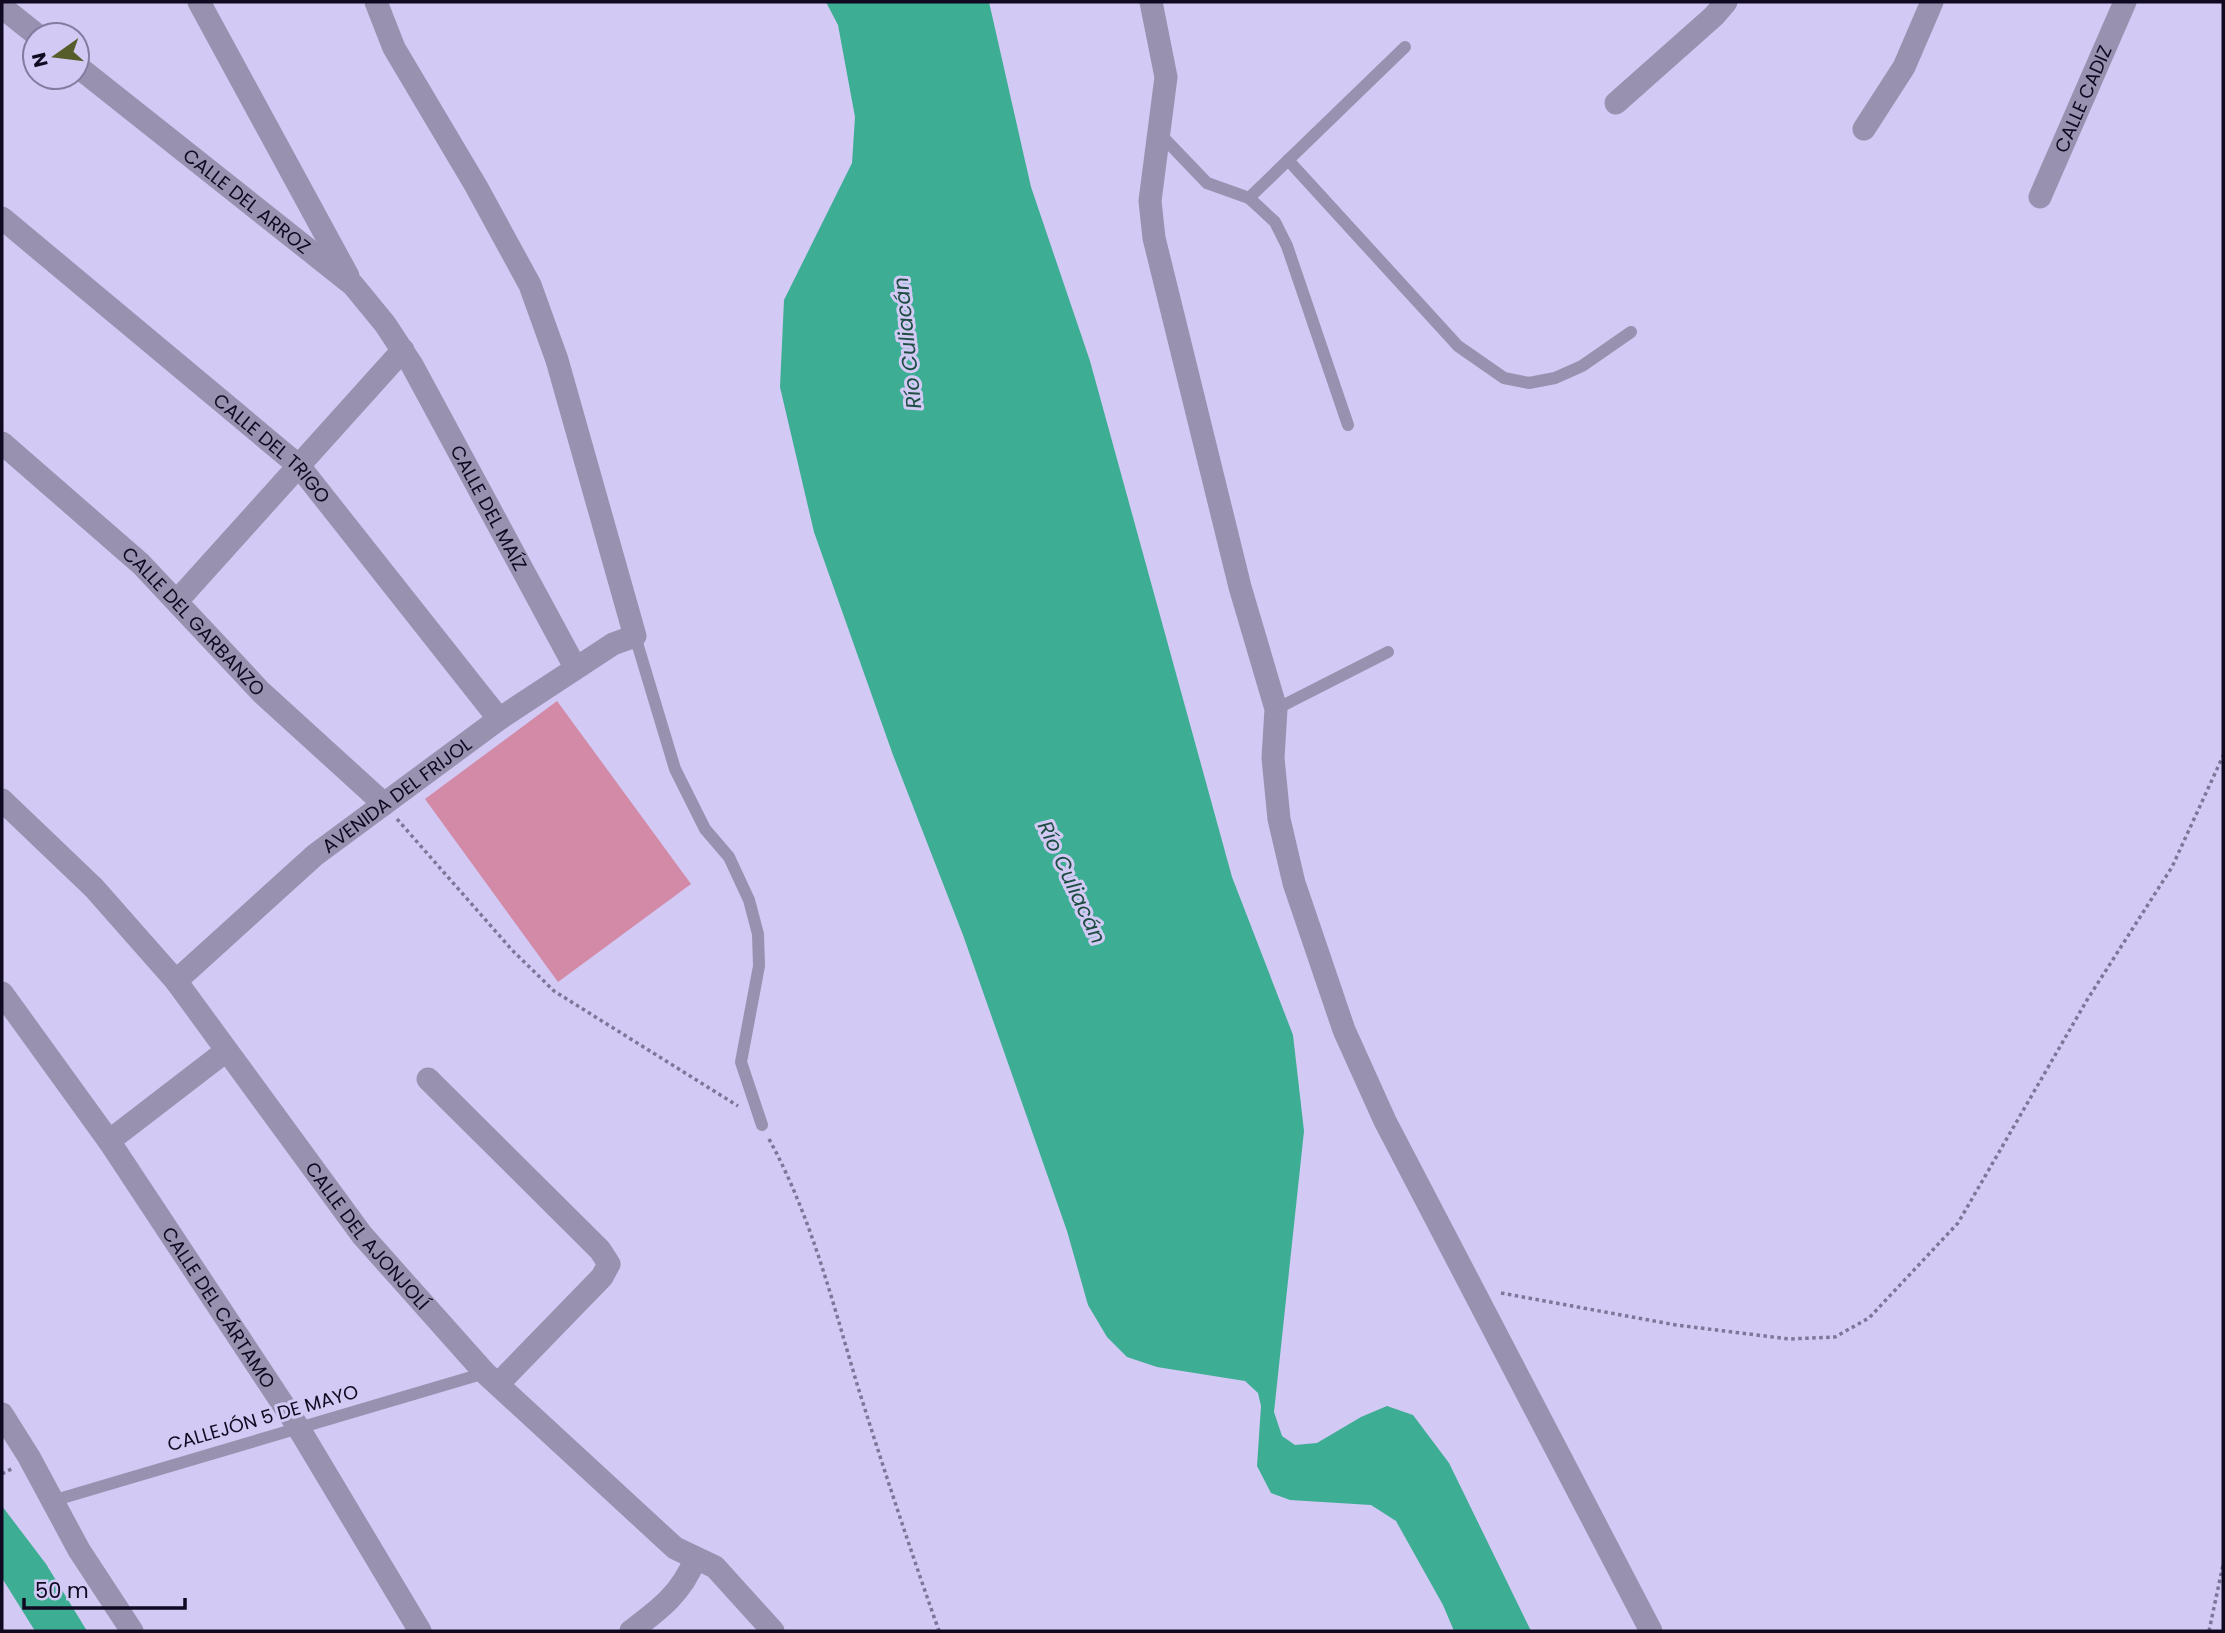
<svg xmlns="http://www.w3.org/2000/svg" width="2225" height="1633" font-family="Poppins,sans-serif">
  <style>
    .green { fill: #d28aa7 }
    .water { fill: #3dad93 }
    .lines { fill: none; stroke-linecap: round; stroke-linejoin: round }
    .path { stroke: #7e7699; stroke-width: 3.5; stroke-dasharray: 3.5 3.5; stroke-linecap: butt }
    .lane { stroke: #9892b0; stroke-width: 12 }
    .street { stroke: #9892b0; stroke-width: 23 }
    .labels { text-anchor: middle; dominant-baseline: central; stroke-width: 6; stroke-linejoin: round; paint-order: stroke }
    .street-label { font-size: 19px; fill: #100921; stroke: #d2c9f4 }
    .water-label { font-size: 21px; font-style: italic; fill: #1e4d42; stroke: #d2c9f4 }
  </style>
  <rect width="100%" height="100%" fill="#d2c9f4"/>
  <polygon class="green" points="557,701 691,884 558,982 425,799"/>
  <g class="water">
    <polygon points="826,2 989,2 1031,187 1090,361 1232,877 1293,1035 1304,1131 1274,1412 1282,1436 1295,1445 1317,1443 1361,1417 1387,1406 1413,1415 1449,1463 1531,1631 1454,1631 1443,1605 1396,1521 1371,1505 1290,1500 1271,1493 1257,1466 1261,1406 1258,1393 1245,1381 1157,1367 1127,1357 1107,1337 1088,1305 1067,1231 963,935 893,755 814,532 780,387 784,300 852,163 855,117 838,25"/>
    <polygon points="2,1506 46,1564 87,1631 35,1631 2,1578"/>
  </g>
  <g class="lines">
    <g class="path">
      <polyline points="397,819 512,950 554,991 738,1106"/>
      <path d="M769 1139C811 1216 832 1300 857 1384 883 1467 910 1549 939 1631"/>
      <polyline points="1501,1293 1676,1325 1789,1339 1835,1337 1869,1318 1958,1223 2087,1000 2172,867 2223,756"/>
      <polyline points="2,1474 13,1468"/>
      <polyline points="2209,1631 2223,1565"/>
    </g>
    <g class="lane">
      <polyline points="1160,134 1207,183 1249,198 1260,208 1275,222 1287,246 1348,425"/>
      <polyline points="1288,160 1458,346 1504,378 1529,383 1555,378 1582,366 1631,332"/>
      <polyline points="1249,198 1405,47"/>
      <polyline points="635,636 675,769 705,829 729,857 749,900 758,934 759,966 741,1062 762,1125"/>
      <polyline points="1276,709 1388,652"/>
      <polyline points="52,1501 485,1373"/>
    </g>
    <g class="street">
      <polyline points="199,2 348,276"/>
      <polyline points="1151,2 1166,77 1150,201 1154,238 1240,587 1276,709 1273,758 1279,819 1294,883 1344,1030 1385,1121 1651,1631"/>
      <polyline points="2,7 37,35"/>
      <path id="s1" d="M77 66 353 285 385 324 412 365 575 667"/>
      <polyline points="1616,103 1714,16 1726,2"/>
      <polyline points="1864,129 1904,67 1932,2"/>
      <path id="s2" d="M2040 197 2125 2"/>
      <path id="s3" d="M2 218 299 466 499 719"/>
      <path id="s4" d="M2 443 141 564 261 692 384 804"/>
      <polyline points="177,601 403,350"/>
      <path id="s5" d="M2 800 94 888 176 981 362 1235 485 1373 675 1548 715 1567 773 1631"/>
      <path id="s6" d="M176 981 315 855 499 719 613 644 635 636 557 360 530 285 476 186 394 48 376 2"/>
      <path id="s7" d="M2 993 109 1141 298 1427 420 1631"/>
      <polyline points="428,1079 600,1250 609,1264 602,1277 499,1383"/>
      <polyline points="109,1141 226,1051"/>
      <polyline points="2,1414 29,1457 79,1550 132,1631"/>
      <path d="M631 1631C659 1610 682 1593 695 1559"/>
    </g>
  </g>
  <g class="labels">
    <g class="street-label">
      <text stroke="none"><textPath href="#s2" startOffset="107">CALLE CADIZ</textPath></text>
      <text stroke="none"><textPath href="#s1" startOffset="217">CALLE DEL ARROZ</textPath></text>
      <text stroke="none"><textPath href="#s3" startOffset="355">CALLE DEL TRIGO</textPath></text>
      <text stroke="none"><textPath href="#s1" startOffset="614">CALLE DEL MAÍZ</textPath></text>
      <text stroke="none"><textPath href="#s4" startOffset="262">CALLE DEL GARBANZO</textPath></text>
      <text stroke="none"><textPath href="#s6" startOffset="289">AVENIDA DEL FRIJOL</textPath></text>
      <text stroke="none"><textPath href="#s5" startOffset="570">CALLE DEL AJONJOLÍ</textPath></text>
      <text stroke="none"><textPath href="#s7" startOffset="382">CALLE DEL CÁRTAMO</textPath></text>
      <text transform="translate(263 1418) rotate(-16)">CALLEJÓN 5 DE MAYO</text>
    </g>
    <g class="water-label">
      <text transform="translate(907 343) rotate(-96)">Río Culiacán</text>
      <text transform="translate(1072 882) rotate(65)">Río Culiacán</text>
    </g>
  </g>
  <rect width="2225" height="1633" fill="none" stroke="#100921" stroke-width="7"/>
  <g transform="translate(56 56) rotate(256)"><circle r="33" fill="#d2c9f4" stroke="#847ca0" stroke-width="2"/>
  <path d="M0-5L12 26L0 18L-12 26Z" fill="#565c2a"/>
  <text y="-10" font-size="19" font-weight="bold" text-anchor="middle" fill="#100921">N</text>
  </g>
  <path d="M24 1598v10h161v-10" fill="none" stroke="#100921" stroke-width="3.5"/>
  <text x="35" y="1598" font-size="21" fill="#100921" stroke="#d2c9f4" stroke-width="5" paint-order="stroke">50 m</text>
</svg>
